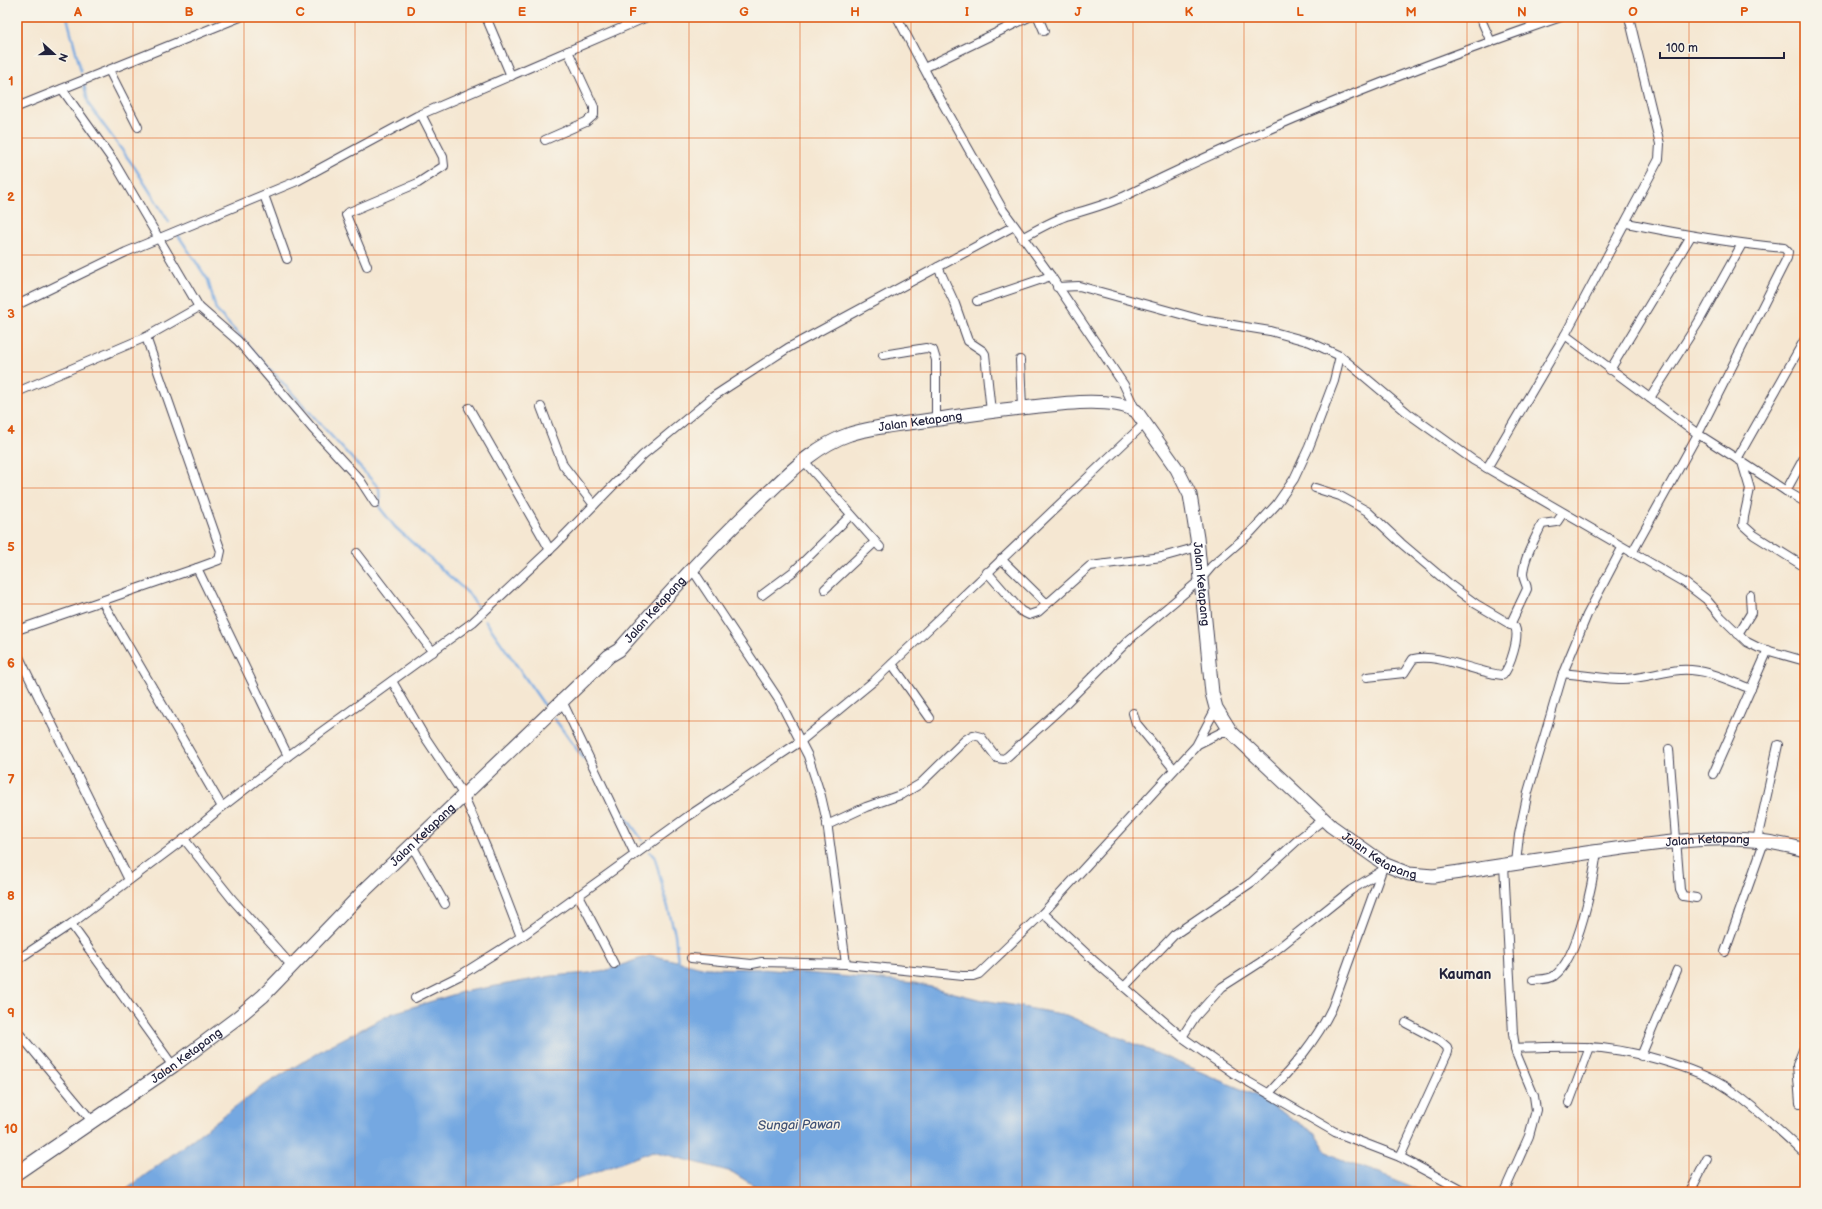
<svg xmlns="http://www.w3.org/2000/svg" width="1822" height="1209" font-family="'Balsamiq Sans',sans-serif">
  <style>
    .water { fill: #75a8e1; stroke: #4c658e }
    .lines { fill: none; stroke-linecap: round; stroke-linejoin: round }
    .stream { stroke: #75a8e1; stroke-width: 2.5 }
    .street-casing { stroke: #424052; stroke-width: 10 }
    .primary-casing { stroke: #424052; stroke-width: 15 }
    .street { stroke: #fff; stroke-width: 8 }
    .primary { stroke: #fff; stroke-width: 13 }
    .grid { fill: none; stroke: #de560e; stroke-width: 1; stroke-opacity: 0.55 }
    .labels { text-anchor: middle; dominant-baseline: central; stroke-width: 3; stroke-linejoin: round; paint-order: stroke }
    .street-label { font-size: 12px; fill: #22223b; stroke: #f7f3e8 }
    .water-label { font-size: 13px; font-style: italic; fill: #3f5175; stroke: #f7f3e8 }
    .quarter-label { font-size: 14px; font-weight: bold; fill: #22223b; stroke: #f7f3e8 }
    .neatline { fill: none; stroke: #de560e; stroke-width: 1.5 }
    .grid-label { font-size: 13px; text-anchor: middle; font-weight: bold; fill: #de560e }
  </style>
  <rect width="100%" height="100%" fill="#f7f3e8"/>
  <filter id="ink" filterUnits="userSpaceOnUse"><feTurbulence type="fractalNoise" baseFrequency=".025" numOctaves="2"/><feDisplacementMap in="SourceGraphic" scale="8" xChannelSelector="R" yChannelSelector="G"/><feConvolveMatrix kernelMatrix="1 2 1 2 8 2 1 2 1" color-interpolation-filters="sRGB"/></filter>
  <filter id="wash" filterUnits="userSpaceOnUse"><feTurbulence type="fractalNoise" baseFrequency=".012" numOctaves="4" result="noise"/><feDisplacementMap in="SourceGraphic" scale="16" xChannelSelector="R" yChannelSelector="G"/><feGaussianBlur stdDeviation="0.9" result="paint"/><feColorMatrix in="noise" values="0 0 0 0 0 0 0 0 0 0 0 0 0 0 0 0 0 1.4 0 .05"/><feComposite in="paint" operator="in"/></filter>
  <g filter="url(#wash)">
    <rect width="100%" height="100%" fill="#f5e7d2"/>
    <polygon class="water" points="651,955 706,968 762,969 915,983 978,999 1066,1015 1255,1095 1315,1133 1327,1152 1345,1162 1380,1173 1424,1192 828,1192 820,1188 761,1190 732,1172 653,1151 543,1192 123,1192 260,1088 327,1047 393,1013 462,992 552,976 601,972"/>
    <g class="lines">
      <g class="stream">
        <polyline points="67,17 81,71"/>
        <polyline points="84,85 89,105 135,168 169,222"/>
        <polyline points="178,235 208,280 216,310 379,488 380,508 395,527 469,594 478,608"/>
        <polyline points="485,620 545,706"/>
        <polyline points="554,718 583,758"/>
        <polyline points="617,805 643,841"/>
        <polyline points="650,852 655,858 675,934 678,963"/>
      </g>
    </g>
  </g>
  <g filter="url(#ink)">
    <g class="lines">
      <g class="street-casing">
        <g id="street">
          <polyline points="486,17 511,76"/>
          <polyline points="897,17 938,95 1003,210 1051,276 1124,385 1136,411"/>
          <polyline points="1038,17 1044,31"/>
          <polyline points="1480,17 1491,42"/>
          <polyline points="924,68 1029,17"/>
          <polyline points="109,70 138,127"/>
          <polyline points="62,89 114,162 199,307 238,341 312,428 360,480 375,503"/>
          <polyline points="17,107 240,17"/>
          <polyline points="545,140 586,122 594,115 594,107 568,51"/>
          <polyline points="264,195 287,259"/>
          <path d="M1627 223C1679 234 1731 243 1784 248L1788 252 1787 258 1698 434 1632 553"/>
          <path d="M1022 238C1036 230 1050 222 1066 216 1086 210 1106 205 1125 196 1266 126 1412 68 1561 17"/>
          <polyline points="367,266 346,215 347,213 418,183 444,166 443,157 421,114"/>
          <polyline points="938,267 955,304 968,341 983,351 985,354 991,412"/>
          <polyline points="1057,287 1079,286 1202,320 1270,331 1310,342 1340,356 1409,414 1473,460 1685,583 1706,599 1721,617 1747,642 1759,648 1805,661"/>
          <polyline points="977,301 1051,276"/>
          <polyline points="17,305 126,252 297,181 417,116 647,17"/>
          <polyline points="1565,335 1698,434 1742,462 1750,489 1744,517 1743,525 1754,535 1805,567"/>
          <polyline points="883,355 926,348 933,350 936,360 936,420"/>
          <polyline points="1020,360 1022,408"/>
          <polyline points="1610,370 1691,236"/>
          <polyline points="17,392 146,337"/>
          <polyline points="1650,398 1698,323 1742,244"/>
          <polyline points="541,407 563,465 594,505"/>
          <polyline points="469,408 550,550"/>
          <polyline points="1805,456 1786,491 1805,502"/>
          <polyline points="1737,459 1805,339"/>
          <polyline points="804,461 880,547"/>
          <polyline points="1742,462 1786,491"/>
          <polyline points="1487,468 1565,335 1659,159 1660,144 1629,17"/>
          <path d="M1315 488 1340 496 1367 511 1401 543 1453 587 1476 604 1515 627C1520 637 1510 667 1503 675 1479 674 1436 652 1413 659L1404 673 1367 677"/>
          <polyline points="357,553 433,652"/>
          <polyline points="1001,559 1047,604"/>
          <polyline points="197,568 219,560 221,551 146,337 199,307"/>
          <polyline points="692,569 779,700 808,756 821,796 827,822 846,964"/>
          <polyline points="987,572 1021,611 1029,615 1038,612 1090,566 1162,557 1198,547"/>
          <polyline points="825,589 875,542"/>
          <polyline points="762,595 794,571 851,515"/>
          <polyline points="102,601 222,807"/>
          <path d="M1510 625 1527 589C1527 584 1523 580 1523 574 1524 557 1535 539 1542 524L1557 522 1563 513"/>
          <polyline points="17,630 197,568 288,756"/>
          <polyline points="1738,634 1751,613 1750,595"/>
          <polyline points="17,653 129,880"/>
          <polyline points="892,664 930,718"/>
          <path d="M1563 673C1582 675 1603 679 1622 679 1641 679 1660 672 1680 670 1704 668 1728 680 1751 689"/>
          <polyline points="392,681 423,734 463,794 487,849 521,937 687,817 801,741 875,680 1144,424"/>
          <polyline points="562,701 635,854"/>
          <polyline points="1133,713 1136,723 1174,769"/>
          <polyline points="1198,744 1222,732 1231,732"/>
          <polyline points="1669,749 1680,890 1683,896 1696,898"/>
          <polyline points="1713,774 1768,650"/>
          <polyline points="827,825 866,807 903,794 920,784 965,740 973,735 981,737 997,758 1004,759 1008,756 1060,709 1130,639 1200,580 1212,566 1251,532 1276,505 1294,479 1309,447 1334,381 1340,356"/>
          <polyline points="184,839 232,899 291,965"/>
          <polyline points="1757,840 1778,745"/>
          <polyline points="411,844 445,904"/>
          <polyline points="1516,863 1519,835 1528,792 1563,673 1587,615 1622,548"/>
          <polyline points="578,895 614,964"/>
          <polyline points="1043,913 1093,960 1182,1037 1233,1073 1335,1132 1400,1157 1465,1192"/>
          <polyline points="71,924 173,1066"/>
          <polyline points="1725,952 1764,842"/>
          <polyline points="691,958 752,964 762,962 846,964 962,976 973,976 979,974 1043,913 1196,746 1216,708"/>
          <polyline points="17,960 71,924 184,839 222,807 288,756 473,622 556,544 643,455 714,396 788,348 1014,226"/>
          <path d="M1533 980C1540 979 1548 980 1554 976 1579 958 1593 881 1597 851"/>
          <polyline points="1124,987 1174,935 1252,882 1300,838 1324,819"/>
          <polyline points="415,998 459,976 521,937"/>
          <polyline points="17,1031 92,1121"/>
          <polyline points="1182,1037 1195,1017 1222,987 1261,962 1351,890 1380,872"/>
          <path d="M1515 1048C1538 1047 1561 1046 1585 1047 1626 1048 1694 1066 1729 1089 1756 1108 1781 1131 1805 1154"/>
          <polyline points="1641,1056 1677,970"/>
          <path d="M1269 1093C1293 1067 1316 1041 1332 1008L1382 870"/>
          <polyline points="1569,1103 1590,1047"/>
          <polyline points="1800,1103 1797,1065 1805,1045"/>
          <polyline points="1400,1157 1448,1052 1447,1047 1440,1041 1406,1023"/>
          <polyline points="1504,1192 1529,1136 1536,1110 1534,1096 1516,1053 1513,1034 1504,865"/>
          <polyline points="1690,1192 1707,1159"/>
        </g>
      </g>
      <g class="primary-casing">
        <g id="primary">
          <path id="s1" d="M17 1173 173 1066 237 1018 263 996 366 889 609 656 619 650C667 595 715 542 768 493 792 470 817 445 850 434 876 426 904 424 931 420 961 416 991 411 1022 408 1052 405 1110 395 1136 411L1177 469 1190 495 1197 538 1212 693 1216 708 1231 732 1331 826 1386 865 1409 874 1433 876C1494 867 1554 857 1616 849 1682 840 1739 831 1805 850"/>
        </g>
      </g>
      <use href="#street" class="street"/>
      <use href="#primary" class="primary"/>
    </g>
  </g>
  <path class="grid" d="M133 17V1192M244 17V1192M355 17V1192M466 17V1192M578 17V1192M689 17V1192M800 17V1192M911 17V1192M1022 17V1192M1133 17V1192M1244 17V1192M1356 17V1192M1467 17V1192M1578 17V1192M1689 17V1192M17 138H1805M17 255H1805M17 372H1805M17 488H1805M17 604H1805M17 721H1805M17 838H1805M17 954H1805M17 1070H1805"/>
  <g class="labels">
    <g class="street-label">
      <text stroke="none"><textPath href="#s1" startOffset="1190">Jalan Ketapang</textPath></text>
      <text stroke="none"><textPath href="#s1" startOffset="1598">Jalan Ketapang</textPath></text>
      <text stroke="none"><textPath href="#s1" startOffset="854">Jalan Ketapang</textPath></text>
      <text stroke="none"><textPath href="#s1" startOffset="530">Jalan Ketapang</textPath></text>
      <text stroke="none"><textPath href="#s1" startOffset="2282">Jalan Ketapang</textPath></text>
      <text stroke="none"><textPath href="#s1" startOffset="1946">Jalan Ketapang</textPath></text>
      <text stroke="none"><textPath href="#s1" startOffset="206">Jalan Ketapang</textPath></text>
    </g>
    <g class="water-label">
      <text transform="translate(799 1125) rotate(-1)">Sungai Pawan</text>
    </g>
    <g class="quarter-label">
      <text x="1465" y="974">Kauman</text>
    </g>
  </g>
  <rect width="1822" height="1209" fill="none" stroke="#f7f3e8" stroke-width="44"/>
  <g transform="translate(54 54) rotate(111)" stroke="#f7f3e8" stroke-width="3" paint-order="stroke">
  <path d="M0-3L7 15L0 10L-7 15Z" fill="#22223b"/>
  <text y="-6" font-size="11" font-weight="bold" text-anchor="middle" fill="#22223b">N</text>
  </g>
  <path d="M1660 52v6h124v-6" fill="none" stroke="#22223b" stroke-width="2"/>
  <text x="1666" y="52" font-size="12" fill="#22223b" stroke="#f7f3e8" stroke-width="3" paint-order="stroke">100 m</text>
  <rect x="22" y="22" width="1778" height="1165" class="neatline"/>
  <g class="grid-label">
    <text x="78" y="16">A</text>
    <text x="189" y="16">B</text>
    <text x="300" y="16">C</text>
    <text x="411" y="16">D</text>
    <text x="522" y="16">E</text>
    <text x="633" y="16">F</text>
    <text x="744" y="16">G</text>
    <text x="855" y="16">H</text>
    <text x="967" y="16">I</text>
    <text x="1078" y="16">J</text>
    <text x="1189" y="16">K</text>
    <text x="1300" y="16">L</text>
    <text x="1411" y="16">M</text>
    <text x="1522" y="16">N</text>
    <text x="1633" y="16">O</text>
    <text x="1744" y="16">P</text>
    <text x="11" y="85">1</text>
    <text x="11" y="201">2</text>
    <text x="11" y="318">3</text>
    <text x="11" y="434">4</text>
    <text x="11" y="551">5</text>
    <text x="11" y="667">6</text>
    <text x="11" y="784">7</text>
    <text x="11" y="900">8</text>
    <text x="11" y="1017">9</text>
    <text x="11" y="1133">10</text>
  </g>
</svg>
